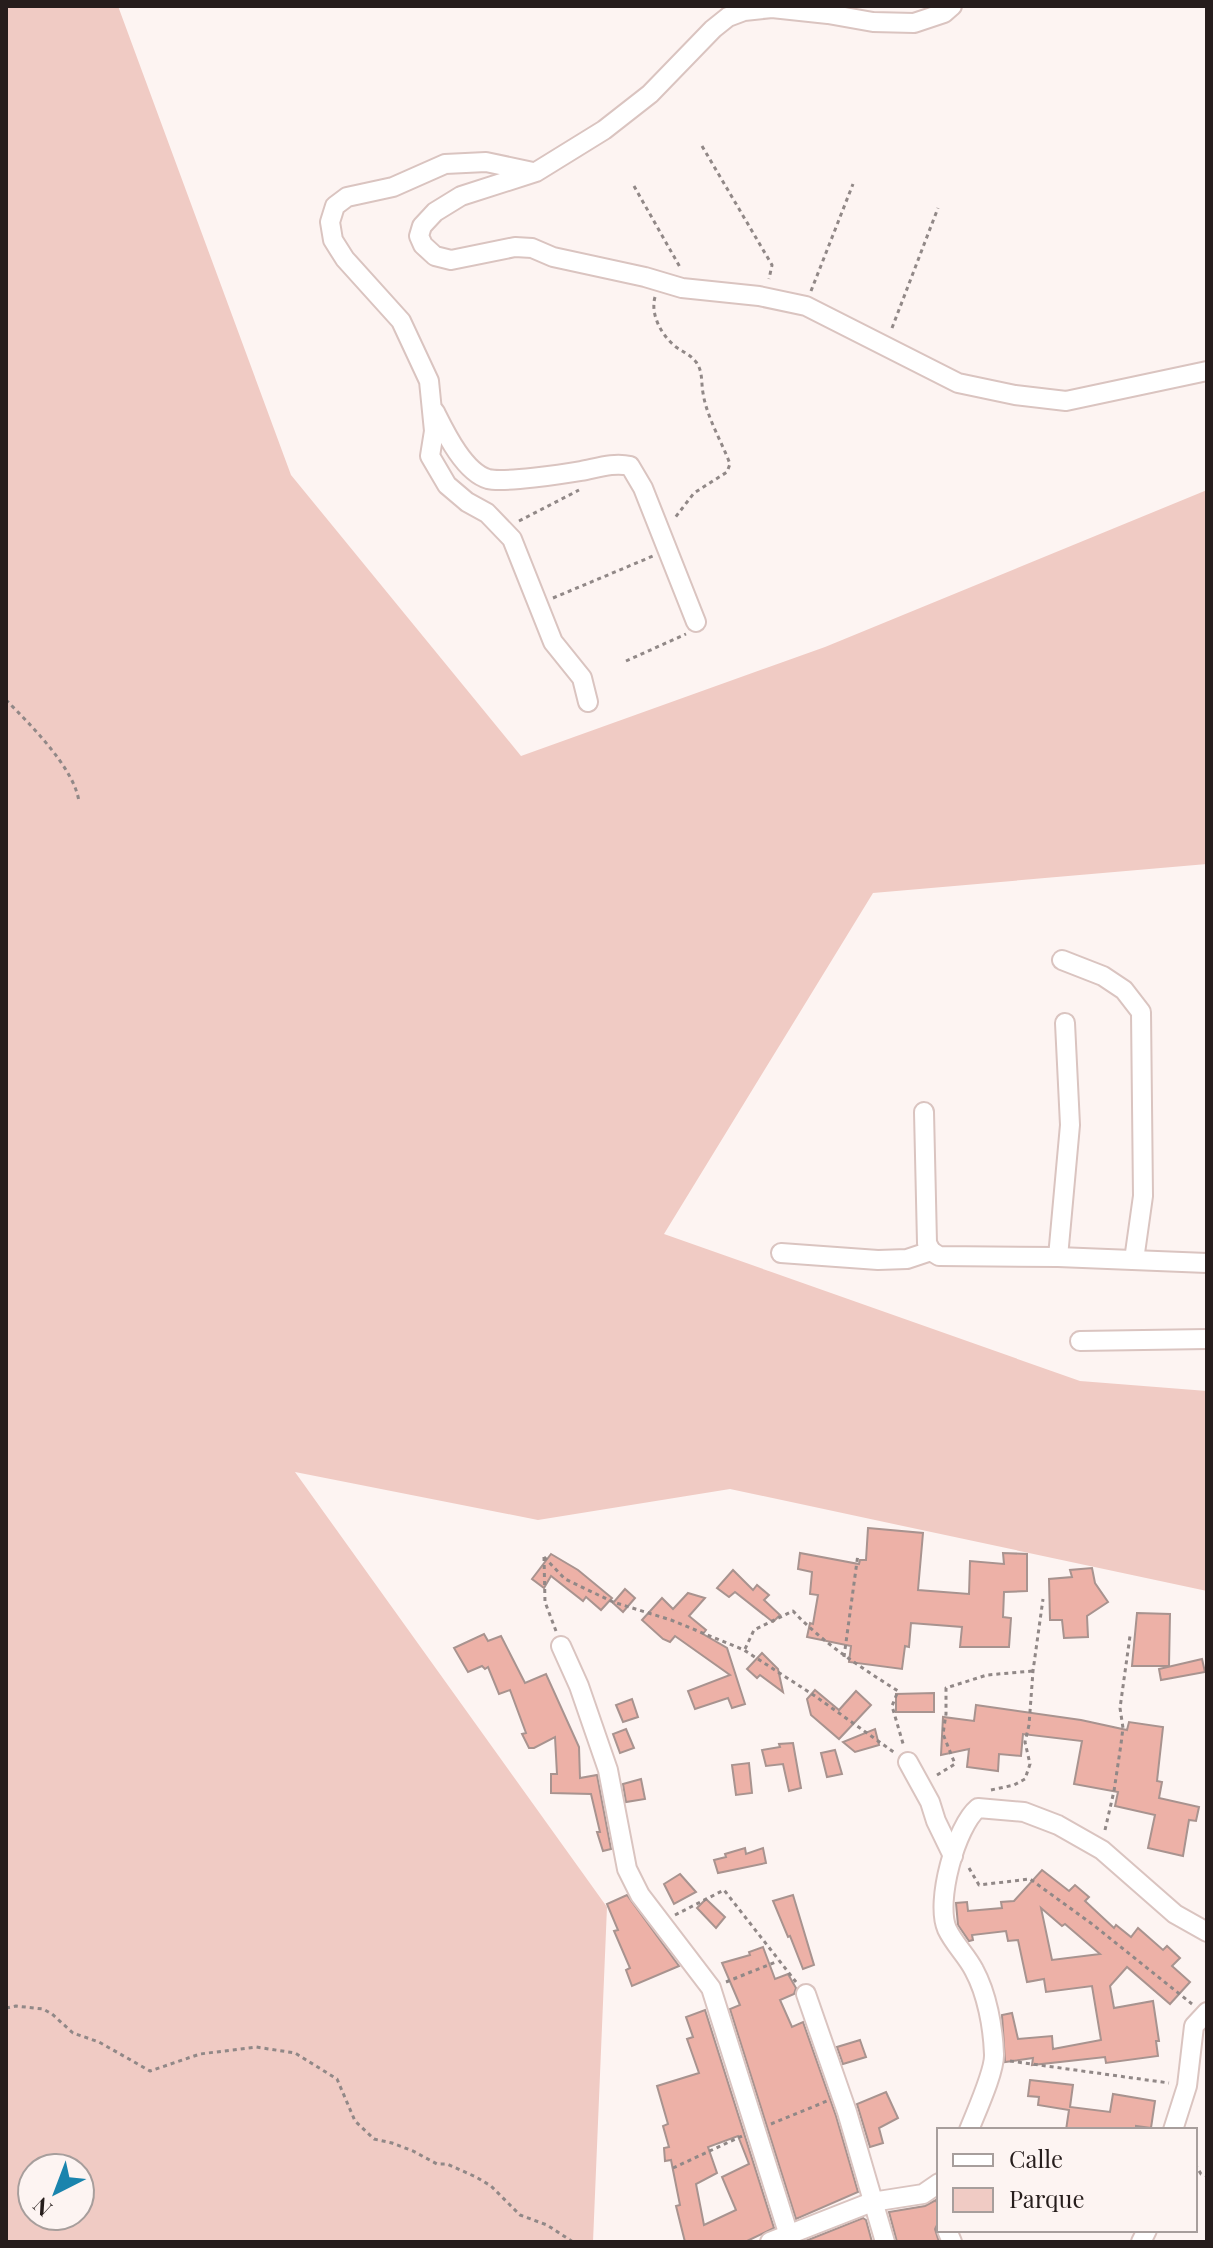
<svg xmlns="http://www.w3.org/2000/svg" width="1213" height="2248" font-family="'Playfair Display',serif">
  <style>
    .green { fill: #f0cbc4; fill-rule: evenodd }
    .building { fill: #edb1a7; stroke: #a8938f; stroke-width: 2; fill-rule: evenodd }
    .lines { fill: none; stroke-linecap: round; stroke-linejoin: round }
    .street-casing { stroke: #dac4c0; stroke-width: 22 }
    .path { stroke: #918887; stroke-width: 3; stroke-dasharray: 4 4; stroke-linecap: butt }
    .street { stroke: #fff; stroke-width: 18 }
  </style>
  <rect width="100%" height="100%" fill="#fdf4f2"/>
  <path class="green" d="M6 6H118L291 475 521 756 825 647 1207 490V864L873 893 664 1234 1080 1381 1207 1391V1591L730 1489 538 1520 295 1472 607 1907 593 2242H6ZM32 2168H80V2216H32Z"/>
  <g class="building">
    <polygon points="868,1528 923,1533 918,1590 969,1594 970,1561 1004,1564 1003,1553 1027,1554 1027,1591 1004,1592 1003,1617 1011,1618 1009,1647 960,1647 962,1627 911,1623 909,1647 905,1646 902,1669 849,1662 851,1646 807,1637 810,1623 813,1624 818,1595 810,1594 812,1572 798,1569 800,1553 859,1564 860,1560 866,1560"/>
    <polygon points="551,1554 578,1570 612,1598 601,1610 586,1597 583,1601 551,1576 544,1588 532,1579"/>
    <polygon points="1092,1568 1095,1583 1108,1602 1087,1616 1088,1637 1064,1638 1062,1620 1050,1620 1049,1579 1072,1577 1070,1570"/>
    <polygon points="733,1570 753,1590 757,1585 769,1595 764,1600 780,1615 773,1622 735,1592 729,1597 717,1588"/>
    <polygon points="625,1589 635,1598 623,1612 613,1603"/>
    <polygon points="688,1593 705,1598 689,1616 706,1630 703,1634 727,1648 745,1704 732,1708 728,1698 695,1709 688,1691 730,1675 675,1636 670,1642 663,1639 642,1620 662,1598 673,1609"/>
    <polygon points="1137,1613 1170,1614 1169,1666 1132,1666"/>
    <polygon points="484,1634 488,1641 501,1636 525,1683 546,1674 579,1747 580,1778 597,1775 611,1849 603,1851 597,1832 600,1832 591,1794 551,1793 551,1774 557,1774 555,1737 534,1748 529,1748 522,1734 526,1733 510,1690 499,1694 488,1667 485,1669 482,1666 468,1672 454,1648"/>
    <polygon points="762,1653 778,1669 783,1692 760,1675 757,1678 747,1669"/>
    <polygon points="1202,1659 1205,1672 1161,1680 1159,1669"/>
    <polygon points="815,1690 839,1710 856,1691 871,1705 839,1739 811,1715 807,1699"/>
    <polygon points="934,1693 934,1712 896,1712 896,1694"/>
    <polygon points="632,1699 638,1717 623,1722 616,1705"/>
    <polygon points="976,1705 1081,1720 1127,1730 1129,1722 1163,1727 1157,1781 1162,1782 1159,1798 1199,1807 1196,1821 1189,1820 1183,1856 1148,1848 1155,1815 1115,1806 1118,1792 1074,1784 1082,1741 1023,1734 1021,1756 999,1754 998,1771 967,1767 969,1749 941,1755 943,1717 974,1721"/>
    <polygon points="626,1729 634,1748 620,1753 613,1734"/>
    <polygon points="875,1729 879,1745 855,1752 843,1742"/>
    <polygon points="793,1743 801,1788 789,1791 783,1764 766,1766 762,1750 780,1747 779,1744"/>
    <polygon points="835,1750 842,1774 827,1777 821,1753"/>
    <polygon points="749,1763 752,1793 736,1795 732,1765"/>
    <polygon points="641,1779 645,1799 626,1802 623,1784"/>
    <polygon points="745,1848 746,1854 763,1848 766,1863 718,1873 714,1860 726,1857 725,1854"/>
    <path d="M1042 1870 1069 1891 1075 1885 1089 1897 1085 1901 1114 1928 1116 1925 1131 1937 1138 1928 1163 1950 1167 1946 1180 1958 1172 1966 1190 1982 1170 2004 1127 1967 1110 1986 1114 2008 1153 2001 1159 2041H1156L1158 2056 1106 2063 1105 2057 1032 2065 1033 2058 1005 2062 1002 2015 1012 2013 1018 2039 1052 2036 1053 2049 1101 2040 1092 1986 1046 1992 1044 1979 1027 1982 1018 1940 1008 1941 1006 1931 972 1935 973 1940 969 1941 958 1925 956 1903 967 1902 968 1911 1002 1908 1001 1902 1014 1901ZM1041 1908 1062 1926 1065 1924 1100 1954 1052 1960Z"/>
    <polygon points="680,1874 696,1892 674,1904 664,1884"/>
    <polygon points="627,1895 679,1966 632,1986 626,1970 630,1968 614,1931 618,1930 607,1904"/>
    <polygon points="793,1895 814,1965 803,1969 790,1936 788,1937 773,1901"/>
    <polygon points="706,1899 725,1917 716,1928 697,1908"/>
    <polygon points="763,1947 775,1979 788,1974 796,1988 794,1994 780,2000 792,2027 803,2022 836,2116 858,2192 796,2219 730,2009 740,2005 722,1963 750,1955 749,1952"/>
    <path d="M705 2010 774 2228 745 2242H685L676 2206 680 2205 671 2160 665 2161 664 2148 669 2147 663 2126 668 2124 657 2086 699 2073 687 2039 693 2037 686 2017ZM738 2136 749 2164 722 2177 736 2210 704 2225 696 2184 717 2173 708 2147Z"/>
    <polygon points="860,2040 866,2057 843,2064 837,2047"/>
    <polygon points="1030,2080 1073,2085 1070,2107 1110,2112 1113,2094 1155,2101 1151,2128 1136,2126 1136,2130 1066,2130 1069,2110 1038,2105 1039,2097 1028,2096"/>
    <polygon points="886,2092 898,2118 879,2128 883,2143 870,2147 857,2104"/>
    <polygon points="936,2200 939,2209 939,2221 935,2229 939,2242 897,2242 889,2212 925,2206"/>
    <polygon points="863,2218 866,2220 872,2242 803,2242"/>
  </g>
  <g class="lines">
    <g class="street-casing">
      <g id="street">
        <polyline points="952,6 944,13 914,23 873,22 828,14 772,8 744,11 728,17 713,29 650,94 604,130 536,172 461,196 435,212 422,226 419,236 423,245 435,256 451,260 515,247 532,248 553,257 645,277 682,288 759,296 806,306 958,383 1015,395 1066,401 1207,371"/>
        <polyline points="533,172 486,162 445,164 393,187 347,197 335,206 330,222 333,240 345,259 401,321 429,381 434,431 430,456 447,485 467,502 487,513 512,539 553,642 582,678 588,702"/>
        <path d="M435 412C445 432 464 472 488 479 503 483 564 474 581 471 597 468 614 462 630 466L643 488 696 622"/>
        <polyline points="1062,960 1103,976 1124,990 1141,1012 1143,1196 1134,1260"/>
        <polyline points="924,1112 927,1243 931,1251"/>
        <polyline points="781,1253 878,1260 907,1259 931,1251 939,1256 1058,1257 1207,1263"/>
        <polyline points="1058,1257 1070,1125 1065,1023"/>
        <polyline points="1080,1341 1207,1339"/>
        <polyline points="561,1646 579,1686 608,1770 627,1869 640,1895 711,1988 791,2242"/>
        <polyline points="908,1762 930,1802 936,1821 953,1856"/>
        <polyline points="806,1994 847,2112 885,2242"/>
        <path d="M969 2130C976 2112 995 2071 994 2054 993 2027 987 1994 974 1970 967 1956 954 1944 947 1929 935 1902 956 1826 978 1808L1024 1812 1058 1825 1102 1850 1175 1914 1207 1932"/>
        <polyline points="1173,2130 1187,2086 1194,2026 1207,2012"/>
        <polyline points="947,2230 952,2242"/>
        <polyline points="770,2242 872,2202 923,2194 939,2183"/>
        <polyline points="1141,2242 1147,2230"/>
      </g>
    </g>
    <g class="path">
      <polyline points="702,146 772,265 769,279"/>
      <polyline points="634,186 681,269"/>
      <polyline points="811,291 853,184"/>
      <path d="M655 297C650 315 662 336 676 347 683 352 691 355 696 362 703 371 701 382 703 393 707 418 721 440 730 464L727 472 694 493 674 519"/>
      <polyline points="892,328 938,208"/>
      <polyline points="519,521 579,490"/>
      <polyline points="553,598 653,556"/>
      <polyline points="626,661 686,634"/>
      <path d="M6 700C30 724 75 769 79 802"/>
      <polyline points="6,1081 8,1081"/>
      <polyline points="544,1557 565,1579 613,1602 671,1620 744,1650 815,1696 895,1753"/>
      <polyline points="544,1557 545,1602 556,1631"/>
      <path d="M745 1649 754 1630 793 1611C823 1643 860 1667 898 1691L892 1706 904 1747"/>
      <polyline points="844,1657 858,1554"/>
      <polyline points="937,1775 955,1764 943,1734 946,1714 946,1688 987,1675 1033,1671"/>
      <polyline points="991,1790 1014,1785 1025,1779 1030,1764 1025,1742 1029,1725 1033,1671 1043,1599"/>
      <polyline points="1105,1830 1114,1791 1121,1744 1123,1728 1120,1708 1130,1636"/>
      <polyline points="969,1868 979,1885 1030,1879 1092,1924 1192,2004"/>
      <polyline points="675,1915 724,1890 796,1982"/>
      <polyline points="726,1982 778,1961"/>
      <polyline points="6,2008 16,2006 43,2009 52,2014 73,2033 99,2042 150,2071 200,2054 256,2047 295,2053 337,2079 355,2121 374,2139 392,2143 413,2151 437,2164 447,2164 476,2177 491,2186 520,2215 547,2225 573,2242"/>
      <polyline points="1010,2061 1169,2083"/>
      <polyline points="771,2124 827,2101"/>
      <polyline points="1195,2164 1201,2174 1207,2176"/>
      <polyline points="673,2168 742,2136"/>
    </g>
    <use href="#street" class="street"/>
  </g>
  <rect width="1213" height="2248" fill="none" stroke="#261d1c" stroke-width="16"/>
  <rect x="937" y="2128" width="260" height="104" fill="#fdf4f2" stroke="#a79e9c" stroke-width="2"/>
  <rect x="953" y="2154" width="40" height="12" fill="#ffffff" stroke="#a79e9c" stroke-width="2"/>
  <text x="1009" y="2168" font-size="24" fill="#261d1c">Calle</text>
  <rect x="953" y="2188" width="40" height="24" fill="#f0cbc4" stroke="#a79e9c" stroke-width="2"/>
  <text x="1009" y="2208" font-size="24" fill="#261d1c">Parque</text>
  <g transform="translate(56 2192) rotate(222)"><circle r="38" fill="#fdf4f2" stroke="#a79e9c" stroke-width="2"/>
  <path d="M0-6L14 30L0 20L-14 30Z" fill="#1a84ad"/>
  <text y="-12" font-size="22" font-weight="bold" text-anchor="middle" fill="#261d1c">N</text>
  </g>
</svg>
